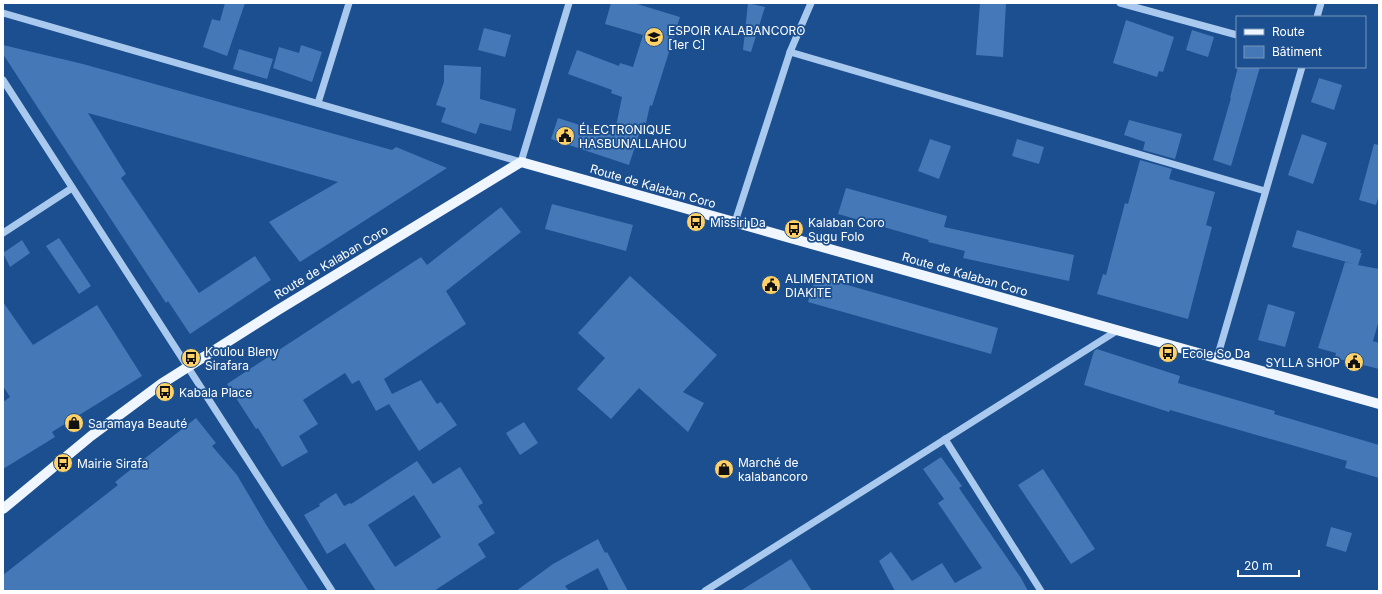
<svg xmlns="http://www.w3.org/2000/svg" width="1382" height="594" font-family="Inter,sans-serif">
  <style>
    .building { fill: #4478b7; fill-rule: evenodd }
    .lines { fill: none; stroke-linecap: round; stroke-linejoin: round }
    .minor { stroke: #a9c9ee; stroke-width: 7 }
    .major { stroke: #f0f6ff; stroke-width: 10 }
    .labels { text-anchor: middle; dominant-baseline: central; stroke-width: 3.5; stroke-linejoin: round; paint-order: stroke }
    .poi-label { font-size: 12px; fill: #fff; stroke: #1b4f8f; text-anchor: start }
    .street-label { font-size: 12px; fill: #fff; stroke: #1b4f8f }
  </style>
  <rect width="100%" height="100%" fill="#1b4f8f"/>
  <g class="building">
    <polygon points="225,3 245,3 227,56 203,47 212,19 220,21"/>
    <polygon points="611,3 634,3 680,17 652,106 650,105 646,123 643,122 629,165 551,139 558,118 614,136 622,97 611,93 612,90 568,74 577,50 619,66 620,63 633,67 643,35 605,24"/>
    <polygon points="748,3 765,7 751,52 743,50"/>
    <polygon points="980,3 1006,3 1003,57 976,55"/>
    <polygon points="1126,20 1174,37 1163,72 1159,71 1157,77 1113,63"/>
    <polygon points="484,28 511,35 505,57 478,50"/>
    <polygon points="1192,30 1214,37 1208,57 1186,50"/>
    <polygon points="3,45 83,64 392,150 396,147 447,168 300,262 269,222 338,182 88,113 126,174 121,178 199,293 255,256 271,280 190,334 168,301 166,303 49,125 3,54"/>
    <polygon points="301,45 322,52 312,82 273,68 279,47 299,53"/>
    <polygon points="239,49 273,59 267,79 233,69"/>
    <polygon points="444,65 481,67 480,99 516,109 511,131 480,123 476,134 441,122 446,108 436,105 444,82"/>
    <polygon points="1238,67 1260,67 1231,166 1213,160 1231,98 1230,98"/>
    <polygon points="1319,78 1342,85 1334,110 1311,102"/>
    <polygon points="1129,120 1182,134 1175,159 1143,150 1145,142 1124,135"/>
    <polygon points="1302,134 1327,143 1313,184 1288,175"/>
    <polygon points="930,139 951,146 939,179 918,171"/>
    <polygon points="1017,139 1044,147 1039,164 1012,156"/>
    <polygon points="1374,144 1379,145 1379,195 1376,205 1359,200"/>
    <polygon points="1140,160 1172,169 1169,179 1215,192 1206,225 1212,227 1188,319 1097,294 1103,274 1106,275 1125,203 1128,204"/>
    <polygon points="846,188 947,216 944,227 1074,255 1069,281 963,258 965,251 928,242 929,240 838,214"/>
    <polygon points="552,204 633,225 626,251 545,229"/>
    <polygon points="501,207 521,232 446,291 466,324 384,379 392,394 421,380 437,404 441,402 457,425 419,451 389,404 376,411 359,380 352,384 345,373 303,400 318,424 299,436 308,452 282,467 258,428 256,429 227,384 421,257 427,265"/>
    <polygon points="1297,230 1361,250 1360,253 1362,253 1358,265 1379,269 1379,320 1373,341 1379,343 1379,369 1335,358 1336,353 1318,348 1345,262 1354,264 1292,247"/>
    <polygon points="59,238 91,286 79,294 46,246"/>
    <polygon points="22,240 30,253 10,267 3,253"/>
    <polygon points="630,276 717,355 683,392 704,403 688,432 639,388 611,419 577,389 605,358 578,333"/>
    <polygon points="816,276 998,328 991,354 808,302"/>
    <polygon points="3,302 33,345 97,305 142,376 52,432 55,437 3,469 3,402 10,397 3,386"/>
    <polygon points="1268,304 1295,312 1285,347 1258,340"/>
    <polygon points="1097,349 1180,376 1178,383 1275,411 1274,414 1379,445 1379,478 1345,468 1347,461 1170,410 1169,412 1084,385 1094,351"/>
    <polygon points="196,418 216,443 212,446 237,475 267,526 309,591 3,591 3,575 118,485 115,482"/>
    <polygon points="524,422 538,443 520,455 506,433"/>
    <polygon points="941,457 962,486 959,488 1021,578 1028,591 895,591 879,561 891,552 912,581 942,563 955,583 982,568 938,503 944,499 923,469"/>
    <path d="M417 461 433 484 460 467 483 503 478 506 495 533 478 544 486 557 434 591H376L345 543 327 554 304 515 320 506 319 504 336 493 344 506 350 503 351 504ZM414 495 441 537 395 567 368 525Z"/>
    <polygon points="1043,469 1095,549 1071,564 1018,485"/>
    <polygon points="1331,527 1352,533 1346,552 1326,546"/>
    <polygon points="598,539 605,553 607,552 628,591 609,591 598,568 565,586 569,591 516,591 553,564"/>
    <polygon points="791,559 812,591 740,591"/>
  </g>
  <g class="lines">
    <g class="minor">
      <polyline points="1120,3 1237,35"/>
      <polyline points="3,13 521,162 569,3"/>
      <polyline points="1317,17 1321,3"/>
      <polyline points="790,52 1265,191"/>
      <polyline points="3,80 332,591"/>
      <polyline points="318,103 349,3"/>
      <polyline points="735,222 790,52 811,3"/>
      <polyline points="3,233 72,188"/>
      <polyline points="1217,358 1302,67"/>
      <polyline points="945,439 1041,591"/>
      <polyline points="705,591 1118,330"/>
    </g>
    <polyline class="major" points="3,509 91,436 161,384 278,310 521,162 1379,404"/>
  </g>
  <defs>
    <g id="school-disc" transform="scale(1)"><circle r="9.5" fill="#ffd166" stroke="#1b4f8f"/><path d="M0-5L7-2L0 1L-7-2ZM-4 1L0 2.5L4 1V4Q0 6-4 4Z" fill="#111"/></g>
    <g id="civic-disc" transform="scale(1)"><circle r="9.5" fill="#ffd166" stroke="#1b4f8f"/><path d="M-.6-6.5H3V-4.5H.6V-3L4-1V1h2V6H-6V1h2V-1L-.6-3ZM-1.2 2.5V6h2.4V2.5Z" fill="#111"/></g>
    <g id="bus-disc" transform="scale(1)"><circle r="9.5" fill="#ffd166" stroke="#1b4f8f"/><path d="M-5-6H5V4H4V6H2V4H-2V6H-4V4H-5ZM-3.5-4V0h7V-4ZM-3.5 1.2v1.5H-2V1.2ZM2 1.2v1.5H3.5V1.2Z" fill="#111"/></g>
    <g id="shop-disc" transform="scale(1)"><circle r="9.5" fill="#ffd166" stroke="#1b4f8f"/><path d="M-5-2.5h2.3a2.7 3.5 0 0 1 5.4 0H5L5.5 6h-11ZM-1.5-2.5h3a1.5 2.3 0 0 0-3 0Z" fill="#111"/></g>
  </defs>
  <g fill-rule="evenodd">
    <use href="#school-disc" x="654" y="37"/>
    <use href="#civic-disc" x="565" y="136"/>
    <use href="#bus-disc" x="696" y="222"/>
    <use href="#bus-disc" x="794" y="229"/>
    <use href="#civic-disc" x="771" y="285"/>
    <use href="#bus-disc" x="1168" y="353"/>
    <use href="#bus-disc" x="191" y="358"/>
    <use href="#civic-disc" x="1354" y="362"/>
    <use href="#bus-disc" x="165" y="392"/>
    <use href="#shop-disc" x="74" y="423"/>
    <use href="#bus-disc" x="63" y="463"/>
    <use href="#shop-disc" x="724" y="469"/>
  </g>
  <g class="labels">
    <g class="poi-label">
      <text x="668" y="30">ESPOIR KALABANCORO<tspan x="668" dy="14">[1er C]</tspan></text>
      <text x="579" y="129">ÉLECTRONIQUE<tspan x="579" dy="14">HASBUNALLAHOU</tspan></text>
      <text x="710" y="222">Missiri Da</text>
      <text x="808" y="222">Kalaban Coro<tspan x="808" dy="14">Sugu Folo</tspan></text>
      <text x="785" y="278">ALIMENTATION<tspan x="785" dy="14">DIAKITE</tspan></text>
      <text x="205" y="351">Koulou Bleny<tspan x="205" dy="14">Sirafara</tspan></text>
      <text x="1182" y="353">Ecole So Da</text>
      <text x="1340" y="362" text-anchor="end">SYLLA SHOP</text>
      <text x="179" y="392">Kabala Place</text>
      <text x="88" y="423">Saramaya Beauté</text>
      <text x="738" y="462">Marché de<tspan x="738" dy="14">kalabancoro</tspan></text>
      <text x="77" y="463">Mairie Sirafa</text>
    </g>
    <g class="street-label">
      <text transform="translate(653 186) rotate(16)">Route de Kalaban Coro</text>
      <text transform="translate(331 262) rotate(-31)">Route de Kalaban Coro</text>
      <text transform="translate(965 274) rotate(16)">Route de Kalaban Coro</text>
    </g>
  </g>
  <rect width="1382" height="594" fill="none" stroke="#ffffff" stroke-width="8"/>
  <rect x="1236" y="16" width="130" height="52" fill="#1b4f8f" stroke="#7695bc"/>
  <rect x="1244" y="29" width="20" height="6" fill="#f0f6ff" stroke="#7695bc"/>
  <text x="1272" y="36" font-size="12" fill="#ffffff">Route</text>
  <rect x="1244" y="46" width="20" height="12" fill="#4478b7" stroke="#7695bc"/>
  <text x="1272" y="56" font-size="12" fill="#ffffff">Bâtiment</text>
  <path d="M1238 570v6h61v-6" fill="none" stroke="#ffffff" stroke-width="2"/>
  <text x="1244" y="570" font-size="12" fill="#ffffff" stroke="#1b4f8f" stroke-width="3" paint-order="stroke">20 m</text>
</svg>
